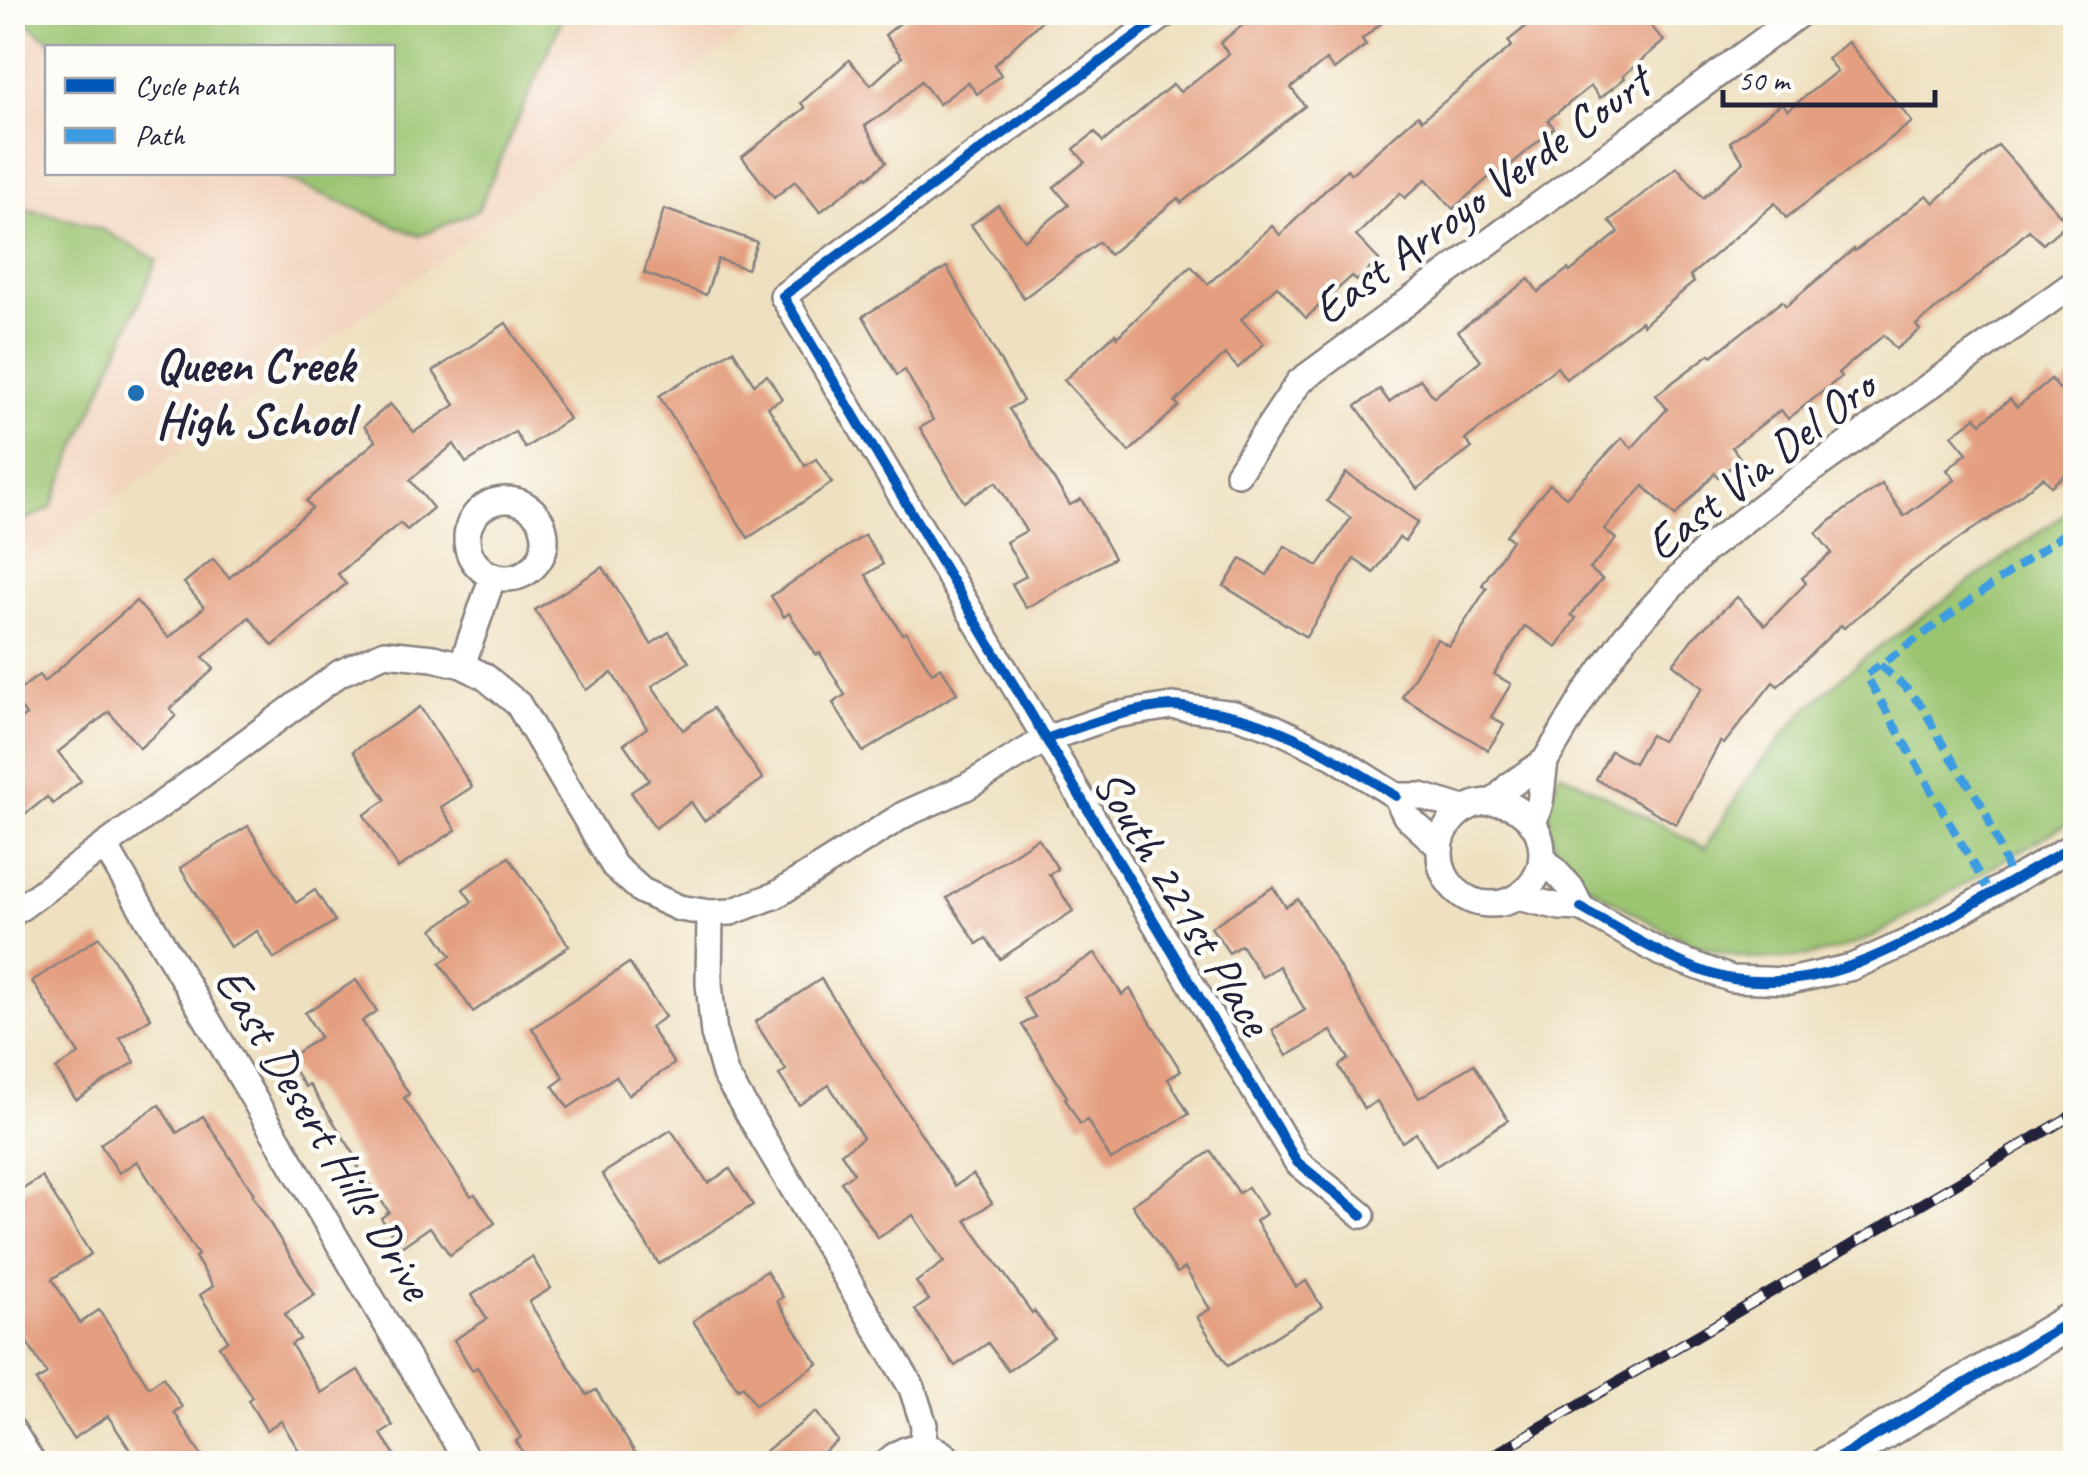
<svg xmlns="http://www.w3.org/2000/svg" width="2088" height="1476" font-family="Caveat,sans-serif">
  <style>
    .built { fill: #f2d4be; fill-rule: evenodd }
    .green { fill: #9cc572; stroke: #5f7456; stroke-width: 2.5 }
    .building { fill: #e49f80 }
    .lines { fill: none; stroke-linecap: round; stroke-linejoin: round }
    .minor-casing { stroke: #88817e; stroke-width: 30 }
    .secondary-casing { stroke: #88817e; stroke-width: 40 }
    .minor { stroke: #fff; stroke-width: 25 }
    .secondary { stroke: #fff; stroke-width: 35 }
    .rail-casing { stroke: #22223b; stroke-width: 11 }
    .rail { stroke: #fdfcf7; stroke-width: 8; stroke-dasharray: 22; stroke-linecap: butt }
    .quiet { stroke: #3c9ce2; stroke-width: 8; stroke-dasharray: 15 8; stroke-linecap: butt }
    .cycleway-casing { stroke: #fdfcf7; stroke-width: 16 }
    .cycleway { stroke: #0057b8; stroke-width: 10 }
    .poi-dot { fill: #1f6fb2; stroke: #fdfcf7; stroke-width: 4 }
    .labels { text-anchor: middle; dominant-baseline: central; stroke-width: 9; stroke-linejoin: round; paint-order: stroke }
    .street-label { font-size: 48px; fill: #22223b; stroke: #fdfcf7 }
    .poi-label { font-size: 48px; font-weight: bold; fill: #22223b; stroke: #fdfcf7; text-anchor: start }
  </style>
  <rect width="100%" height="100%" fill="#fdfcf7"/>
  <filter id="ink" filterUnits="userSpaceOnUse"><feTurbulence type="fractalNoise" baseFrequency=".01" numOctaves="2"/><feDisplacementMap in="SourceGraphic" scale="20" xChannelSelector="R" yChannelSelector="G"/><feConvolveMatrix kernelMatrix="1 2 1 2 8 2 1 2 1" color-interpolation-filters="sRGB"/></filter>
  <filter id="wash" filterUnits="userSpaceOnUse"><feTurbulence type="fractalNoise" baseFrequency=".0048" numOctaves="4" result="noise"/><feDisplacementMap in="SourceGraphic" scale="40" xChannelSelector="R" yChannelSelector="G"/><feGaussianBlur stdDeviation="2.25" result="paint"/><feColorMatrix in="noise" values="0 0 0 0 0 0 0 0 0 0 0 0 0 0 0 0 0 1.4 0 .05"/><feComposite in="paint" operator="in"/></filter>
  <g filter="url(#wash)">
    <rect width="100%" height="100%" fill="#eee0c0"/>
    <path class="built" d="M13 13H772L13 575ZM48 48H392V172H48Z"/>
    <g class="green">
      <polygon points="23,13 23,12 565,13 478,210 419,236 274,173 392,172 392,48 59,47 22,20"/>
      <polygon points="13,207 55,215 103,230 157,260 50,509 24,520 12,515"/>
      <path d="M2075 506V819L1878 934C1846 950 1809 958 1773 959 1713 960 1659 929 1609 898 1590 886 1568 875 1558 854 1544 825 1548 800 1560 772L1705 848 1749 777 1800 716 1859 662Z"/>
    </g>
    <g id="blocks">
      <g class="building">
        <polygon points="914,12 1051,12 994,65 1001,75 977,94 968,82 939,104 921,81 888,111 865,126 886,162 868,178 867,176 820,212 795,181 774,198 742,157 805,108 801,103 849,60 871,85 902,57 885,35"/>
        <polygon points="1259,12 1307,12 1316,24 1330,12 1395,12 1362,39 1366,45 1334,70 1326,60 1291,88 1305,106 1181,203 1178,198 1109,255 1099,242 1024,298 971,225 998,205 1024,240 1069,205 1054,187 1085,162 1074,149 1095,132 1103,142 1173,84 1180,92 1229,54 1220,43"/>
        <polygon points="1544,12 1669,12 1652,27 1664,41 1623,76 1625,78 1600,98 1591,86 1548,120 1554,128 1499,175 1496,171 1453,209 1426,179 1405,198 1400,193 1356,236 1379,260 1357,281 1352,276 1306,318 1277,286 1241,319 1264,344 1238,368 1225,354 1175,402 1179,406 1129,452 1064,380 1115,334 1117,337 1191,266 1208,284 1272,226 1280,235 1347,169 1351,174 1418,115 1422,120 1512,46 1508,41"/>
        <polygon points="1848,42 1912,122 1786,218 1775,203 1690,276 1694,282 1643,325 1641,321 1566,379 1557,367 1465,440 1472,448 1417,489 1356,406 1380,389 1389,402 1420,379 1434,397 1481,360 1458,331 1529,279 1538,292 1568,269 1570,272 1619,232 1609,221 1677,167 1703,198 1744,162 1730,142 1782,103 1788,110 1837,71 1827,59"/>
        <polygon points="1998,145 2067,223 2043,244 2029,230 1978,276 1916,325 1920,330 1896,349 1884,335 1838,373 1841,377 1788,419 1781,410 1732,447 1741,459 1718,477 1715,473 1675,516 1644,486 1604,529 1616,539 1590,569 1602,579 1571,615 1576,618 1557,647 1525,626 1494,674 1511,684 1491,717 1504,725 1488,750 1402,697 1437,639 1449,646 1487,588 1482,585 1512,540 1506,535 1550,484 1566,497 1622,438 1632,448 1667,409 1656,395 1710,354 1712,356 1782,301 1786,306 1854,249 1855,251 1927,195 1934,203"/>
        <polygon points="664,209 757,242 747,269 718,259 706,295 644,273"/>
        <polygon points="947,267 1023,401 1009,409 1070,505 1081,499 1114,558 1026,608 1012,584 1026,576 1006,542 1026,531 996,482 964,502 920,428 933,420 905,370 897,375 863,316"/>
        <polygon points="506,323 569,419 525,448 515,432 466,463 454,444 410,480 433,508 407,530 400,523 338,574 346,584 273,646 249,617 203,657 214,669 170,709 176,716 140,748 109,712 58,752 81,781 53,804 47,797 12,825 12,726 26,715 12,696 39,675 44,682 136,601 169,638 204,607 184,583 213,559 229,578 312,508 306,501 376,441 364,426 390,404 414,432 455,405 433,371"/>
        <polygon points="733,350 754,384 767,375 782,399 768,407 805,466 816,459 832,483 748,538 659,396"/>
        <polygon points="2076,375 2076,466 2051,486 2043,477 1987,521 1986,520 1910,573 1844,628 1841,625 1778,686 1773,682 1724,744 1720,742 1676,824 1596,779 1611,751 1634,763 1650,735 1661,741 1703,688 1673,664 1692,639 1737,597 1765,625 1806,583 1802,578 1832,553 1816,533 1838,515 1882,484 1904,516 1955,480 1947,470 1967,453 1952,435 1976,417 1981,423 2010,399 2017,407 2051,379 2059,389"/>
        <polygon points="1346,473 1418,522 1405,541 1399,537 1374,573 1354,559 1306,637 1224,586 1241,559 1267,575 1285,546 1318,566 1351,518 1327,501"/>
        <polygon points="865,535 883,564 866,575 902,634 906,632 932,673 941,667 957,693 863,752 833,703 845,695 820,653 816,655 789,613 784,617 771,596"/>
        <polygon points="603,567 651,644 669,632 689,662 652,686 683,730 713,708 763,779 704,821 691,802 655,828 631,792 649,780 624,744 647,728 612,673 586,690 535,610"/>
        <polygon points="420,707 472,787 441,807 456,830 398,868 364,815 386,800 353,751"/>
        <polygon points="248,826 296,903 315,890 335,921 274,959 257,931 230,947 180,868"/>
        <polygon points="1038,838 1058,869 1049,874 1073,911 1000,959 986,938 977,944 947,898"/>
        <polygon points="509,857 569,946 473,1012 440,963 451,956 433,929 472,902 463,889"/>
        <polygon points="1273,887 1286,907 1298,899 1419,1098 1474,1064 1508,1120 1436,1166 1416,1133 1402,1142 1377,1101 1364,1109 1339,1066 1349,1059 1331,1031 1287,1056 1272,1030 1305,1010 1279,966 1262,977 1241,945 1229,953 1211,927"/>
        <polygon points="99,937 151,1018 120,1038 135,1062 76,1100 56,1069 79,1054 32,981"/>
        <polygon points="1095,953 1122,995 1130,989 1181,1071 1168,1079 1189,1114 1111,1160 1087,1120 1080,1124 1065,1098 1067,1097 1022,1025 1035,1017 1023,998"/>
        <polygon points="629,963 665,1017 650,1027 674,1064 628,1095 616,1076 568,1108 553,1086 564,1078 532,1028"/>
        <polygon points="821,979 955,1186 973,1174 992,1203 966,1220 1032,1313 1034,1311 1054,1338 1008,1371 988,1343 955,1366 915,1310 929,1300 916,1282 944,1262 913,1215 878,1238 841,1182 854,1173 841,1153 863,1138 829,1085 799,1105 779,1075 786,1070 755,1022"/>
        <polygon points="356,980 377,1011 362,1021 409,1094 404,1098 471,1196 475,1194 495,1223 450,1255 430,1227 401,1247 381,1218 389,1212 357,1165 360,1163 309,1084 305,1087 287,1059 320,1037 305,1013"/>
        <polygon points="159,1105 177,1133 203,1116 254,1194 252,1195 315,1295 285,1314 300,1339 291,1344 321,1393 358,1370 393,1426 381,1434 395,1455 382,1464 307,1464 281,1421 266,1430 248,1400 252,1397 219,1346 228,1340 200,1295 213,1286 195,1257 198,1255 137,1161 119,1173 100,1144"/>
        <polygon points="671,1130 708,1183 730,1169 753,1205 659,1264 602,1174"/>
        <polygon points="1211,1151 1239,1193 1248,1187 1266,1214 1256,1221 1296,1287 1306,1281 1322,1307 1228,1366 1197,1317 1210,1309 1185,1268 1177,1273 1132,1205"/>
        <polygon points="42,1177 91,1254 52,1279 80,1323 99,1310 149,1387 163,1377 182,1407 174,1412 207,1464 139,1464 108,1416 73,1439 36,1381 47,1374 12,1319 12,1196"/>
        <polygon points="532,1257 551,1288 529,1302 587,1395 596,1390 642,1464 530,1464 516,1441 521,1437 477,1367 472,1370 454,1340 487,1319 472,1295"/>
        <polygon points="766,1271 783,1297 777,1301 818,1364 755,1405 743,1386 738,1389 693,1321"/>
        <polygon points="816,1412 838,1441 808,1464 749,1464"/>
      </g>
    </g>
  </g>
  <g filter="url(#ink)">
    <use href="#blocks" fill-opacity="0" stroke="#88817e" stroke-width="2.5"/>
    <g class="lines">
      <g class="minor-casing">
        <g id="minor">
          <polyline points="1168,12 783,296 1297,1162 1362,1215"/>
          <polyline points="1238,473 1299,382 1802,12"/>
          <circle cx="506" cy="539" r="39"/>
          <polyline points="462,665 493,576"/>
          <polyline points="1396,796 1421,796 1464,809"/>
          <polyline points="1494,802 1509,786 1545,761 1587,691 1626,636 1705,550 1779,493 2076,282"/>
          <circle cx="1491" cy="853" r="51"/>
          <polyline points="1533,824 1540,803 1545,761"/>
          <polyline points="105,846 469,1464"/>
          <polyline points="1542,857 1571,888 1581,908"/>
          <polyline points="1517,897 1560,907 1581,908 1661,953 1732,979 1790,981 1852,967 1910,941 2076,844"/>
          <polyline points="710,913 709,983 714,1034 725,1074 912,1388 924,1425 923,1446"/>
          <polyline points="12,914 340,673 385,653 433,658 462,665 484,676 518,704 614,866 642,891 679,908 710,913 731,912 776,895 905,814 966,787 1046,739 1115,715 1172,706 1234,714 1275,728 1333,756 1396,796 1406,816 1440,847"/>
          <polyline points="12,1430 33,1464"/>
          <path d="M885 1464C906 1443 933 1440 953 1464"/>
        </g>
      </g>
      <g class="secondary-casing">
        <polyline id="secondary" points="1828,1464 2076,1318"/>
      </g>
      <use href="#minor" class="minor"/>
      <use href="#secondary" class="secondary"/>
      <g class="rail-casing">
        <polyline id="rail" points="1478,1464 2076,1113"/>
      </g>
      <use href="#rail" class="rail"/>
      <g class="quiet">
        <polyline points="1880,665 1906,688 1923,708 1945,748 1984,808 2012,881"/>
        <polyline points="1990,894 1866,675 2076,525"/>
      </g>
      <g class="cycleway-casing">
        <g id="cycleway">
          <polyline points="1168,12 783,296 1297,1162 1362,1215"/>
          <path d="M1046 739C1086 725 1128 708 1172 706 1182 706 1192 709 1202 710 1276 719 1335 757 1396 796"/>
          <path d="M1581 908C1622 931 1686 972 1733 979 1822 992 1896 949 1970 906 2005 885 2040 865 2076 844"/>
          <polyline points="1828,1464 2076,1318"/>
        </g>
      </g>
      <use href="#cycleway" class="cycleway"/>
    </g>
  </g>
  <circle class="poi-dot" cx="136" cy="393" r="10"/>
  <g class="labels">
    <g class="street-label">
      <text transform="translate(1481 195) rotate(-36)">East Arroyo Verde Court</text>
      <text transform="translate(1760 465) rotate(-38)">East Via Del Oro</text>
      <text transform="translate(1183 902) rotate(59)">South 221st Place</text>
      <text transform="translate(324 1133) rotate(59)">East Desert Hills Drive</text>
    </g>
    <g class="poi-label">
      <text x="156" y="365">Queen Creek<tspan x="156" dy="55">High School</tspan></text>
    </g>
  </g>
  <rect width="2088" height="1476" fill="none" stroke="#fdfcf7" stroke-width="50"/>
  <rect x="45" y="45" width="350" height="130" fill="#fdfcf7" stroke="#a5a5ac" stroke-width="2.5"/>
  <rect x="65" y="78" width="50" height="15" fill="#0057b8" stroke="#a5a5ac" stroke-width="2.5"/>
  <text x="135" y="95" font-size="30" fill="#22223b">Cycle path</text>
  <rect x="65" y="128" width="50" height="15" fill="#3c9ce2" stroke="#a5a5ac" stroke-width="2.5"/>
  <text x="135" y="145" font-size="30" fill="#22223b">Path</text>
  <path d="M1723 90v15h212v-15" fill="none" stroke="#22223b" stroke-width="5"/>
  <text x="1738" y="90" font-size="30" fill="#22223b" stroke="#fdfcf7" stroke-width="8" paint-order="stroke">50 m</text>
</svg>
